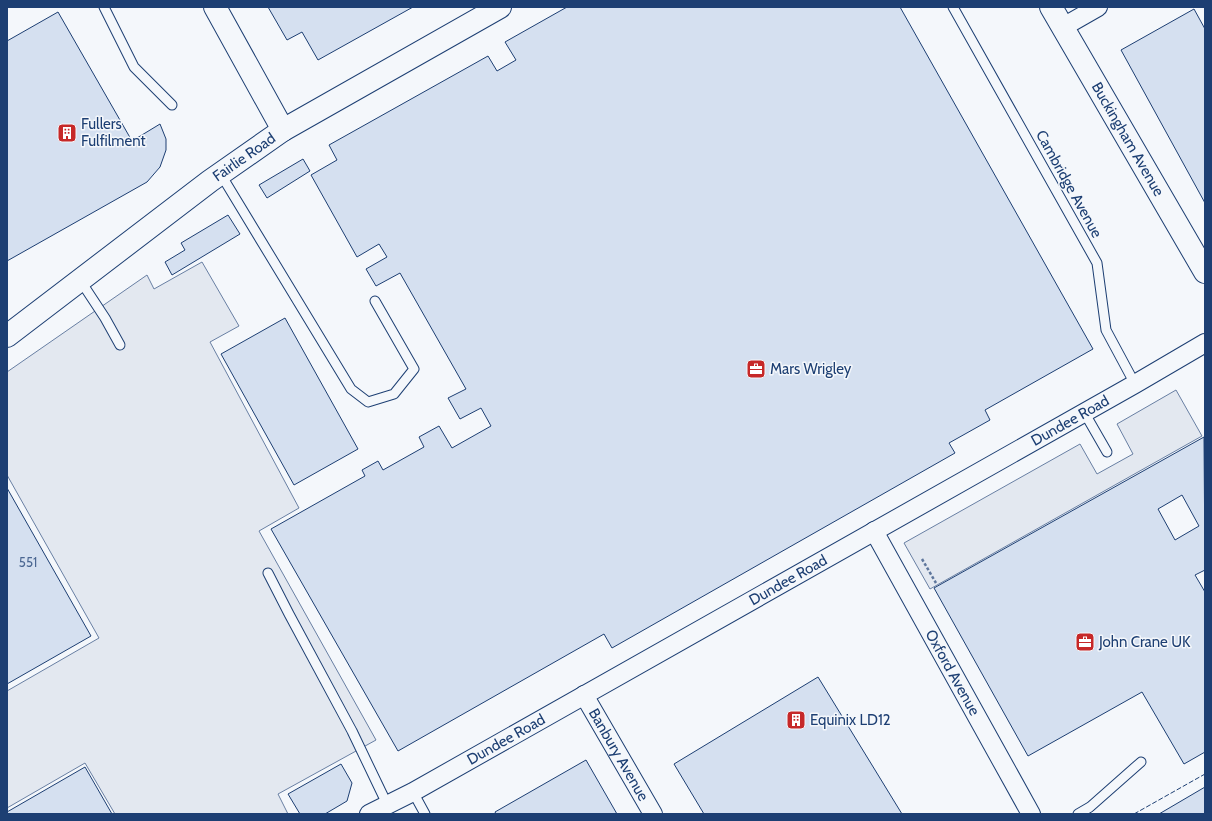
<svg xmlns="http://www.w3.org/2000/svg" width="1212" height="821" font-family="Cabin,sans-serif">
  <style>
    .parking { fill: #e3e8f0; stroke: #687fa3 }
    .building { fill: #d5e0f0; stroke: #1d3f73; fill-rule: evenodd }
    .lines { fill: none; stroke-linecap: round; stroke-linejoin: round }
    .lane-casing { stroke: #1d3f73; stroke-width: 11 }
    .street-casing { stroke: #1d3f73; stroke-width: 20 }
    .secondary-casing { stroke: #1d3f73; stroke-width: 24 }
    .path { stroke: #5e769c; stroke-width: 2.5; stroke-dasharray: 3 2; stroke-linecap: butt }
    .lane { stroke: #f4f7fb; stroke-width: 9 }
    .street { stroke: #f4f7fb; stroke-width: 18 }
    .secondary { stroke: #f4f7fb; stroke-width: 22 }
    .fence { stroke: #1d3f73; stroke-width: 1; stroke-dasharray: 5 2; stroke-linecap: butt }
    .labels { text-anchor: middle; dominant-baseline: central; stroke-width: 3; stroke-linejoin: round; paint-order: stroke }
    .number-label { font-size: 13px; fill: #4b6792 }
    .poi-label { font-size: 15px; fill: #1d3f73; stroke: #f4f7fb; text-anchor: start }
    .street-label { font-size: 15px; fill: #1d3f73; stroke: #f4f7fb }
  </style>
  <rect width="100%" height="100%" fill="#f4f7fb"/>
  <g class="parking">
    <polygon points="202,262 239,326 210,342 299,508 259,531 376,740 278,794 288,814 115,814 85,763 7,808 7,691 99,638 7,475 7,372 147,275 154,289"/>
    <polygon points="1176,390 1202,436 930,589 904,543 1080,444 1097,474 1133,454 1117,424"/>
  </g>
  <g class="building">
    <polygon points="268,7 413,7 318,60 302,32 287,40"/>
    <polygon points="567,7 900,7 1093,349 985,410 990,420 949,443 955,453 612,648 604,634 398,751 271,529 365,476 362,470 378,461 383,470 424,447 419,437 439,426 452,448 491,426 481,408 460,419 448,398 466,389 400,273 376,286 366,269 387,257 379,244 357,257 311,175 337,160 329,145 488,56 497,71 516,60 505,42"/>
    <polygon points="1194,9 1205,29 1205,203 1121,50"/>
    <polygon points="58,12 132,141 160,124 166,139 166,150 160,167 147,182 7,261 7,41"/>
    <polygon points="303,159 310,171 267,198 259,185"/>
    <polygon points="228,215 240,234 172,275 165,262 185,250 181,243"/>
    <polygon points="285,318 358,449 294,485 221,354"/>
    <path d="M1204 437 1205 570 1195 575 1205 592V752L1184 764 1142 692 1028 756 934 588ZM1182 495 1199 526 1175 540 1158 509Z"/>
    <polygon points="7,488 91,636 7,684"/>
    <polygon points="818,677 902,814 704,814 674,764"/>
    <polygon points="586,760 617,814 496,814 495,812"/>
    <polygon points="341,764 352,783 347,801 325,814 300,814 288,794"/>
    <polygon points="85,767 112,814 7,814 7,812"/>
    <polygon points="1205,787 1205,814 1159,814"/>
  </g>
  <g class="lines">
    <g class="lane-casing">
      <g id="lane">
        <polyline points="104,7 134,67 172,105"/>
        <polyline points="953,7 1097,263 1106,330 1135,384"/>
        <polyline points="220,173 351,389 368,402 394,394 414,369 375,301"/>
        <polyline points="80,280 105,318 120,345"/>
        <polyline points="1084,412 1107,452"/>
        <polyline points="268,573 289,614 352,731 387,804"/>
        <polyline points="413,792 425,814"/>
        <polyline points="1078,814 1090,807 1141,762"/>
      </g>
    </g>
    <g class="street-casing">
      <g id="street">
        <polyline points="1063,27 1098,7"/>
        <path id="s1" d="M874 531 1031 814"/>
        <path id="s2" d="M584 695 653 814"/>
        <path id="s3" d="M369 814 413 792 1135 384 1205 343"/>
      </g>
    </g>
    <g class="secondary-casing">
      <g id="secondary">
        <polyline points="215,7 283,130"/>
        <path id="s4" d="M1051 7 1205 272"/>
        <path id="s5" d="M7 336 210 181 283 130 500 7"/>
      </g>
    </g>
    <polyline class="path" points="922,559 936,583"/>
    <use href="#lane" class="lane"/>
    <use href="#street" class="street"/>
    <use href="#secondary" class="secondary"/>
    <polyline class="fence" points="1134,814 1205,774"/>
  </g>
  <defs>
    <g id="building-square" transform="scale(1)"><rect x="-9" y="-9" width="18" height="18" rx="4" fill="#c62828" stroke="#f4f7fb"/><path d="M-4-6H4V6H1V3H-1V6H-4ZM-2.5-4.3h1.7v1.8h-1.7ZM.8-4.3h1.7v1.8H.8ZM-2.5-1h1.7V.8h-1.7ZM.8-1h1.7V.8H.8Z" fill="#fff"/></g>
    <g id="office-square" transform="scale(1)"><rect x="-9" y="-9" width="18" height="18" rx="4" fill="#c62828" stroke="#f4f7fb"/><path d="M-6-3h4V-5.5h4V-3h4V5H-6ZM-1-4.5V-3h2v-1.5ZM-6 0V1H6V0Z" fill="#fff"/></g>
  </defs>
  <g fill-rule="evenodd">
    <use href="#building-square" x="67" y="133"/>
    <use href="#office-square" x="756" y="369"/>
    <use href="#office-square" x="1085" y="642"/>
    <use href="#building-square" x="796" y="720"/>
  </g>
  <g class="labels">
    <g class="number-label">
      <text x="28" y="562">551</text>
    </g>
    <g class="poi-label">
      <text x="81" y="124">Fullers<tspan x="81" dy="17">Fulfilment</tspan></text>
      <text x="770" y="369">Mars Wrigley</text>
      <text x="1099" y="642">John Crane UK</text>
      <text x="810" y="720">Equinix LD12</text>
    </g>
    <g class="street-label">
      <text stroke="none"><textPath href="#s4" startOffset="153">Buckingham Avenue</textPath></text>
      <text stroke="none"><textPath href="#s5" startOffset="297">Fairlie Road</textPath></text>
      <text transform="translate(1069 184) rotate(61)">Cambridge Avenue</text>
      <text stroke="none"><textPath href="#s3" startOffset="804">Dundee Road</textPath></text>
      <text stroke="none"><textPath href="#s3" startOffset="480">Dundee Road</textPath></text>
      <text stroke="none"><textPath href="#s1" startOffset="162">Oxford Avenue</textPath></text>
      <text stroke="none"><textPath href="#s3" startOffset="156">Dundee Road</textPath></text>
      <text stroke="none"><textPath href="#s2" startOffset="69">Banbury Avenue</textPath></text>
    </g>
  </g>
  <rect width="1212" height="821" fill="none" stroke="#1d3f73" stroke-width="16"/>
</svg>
